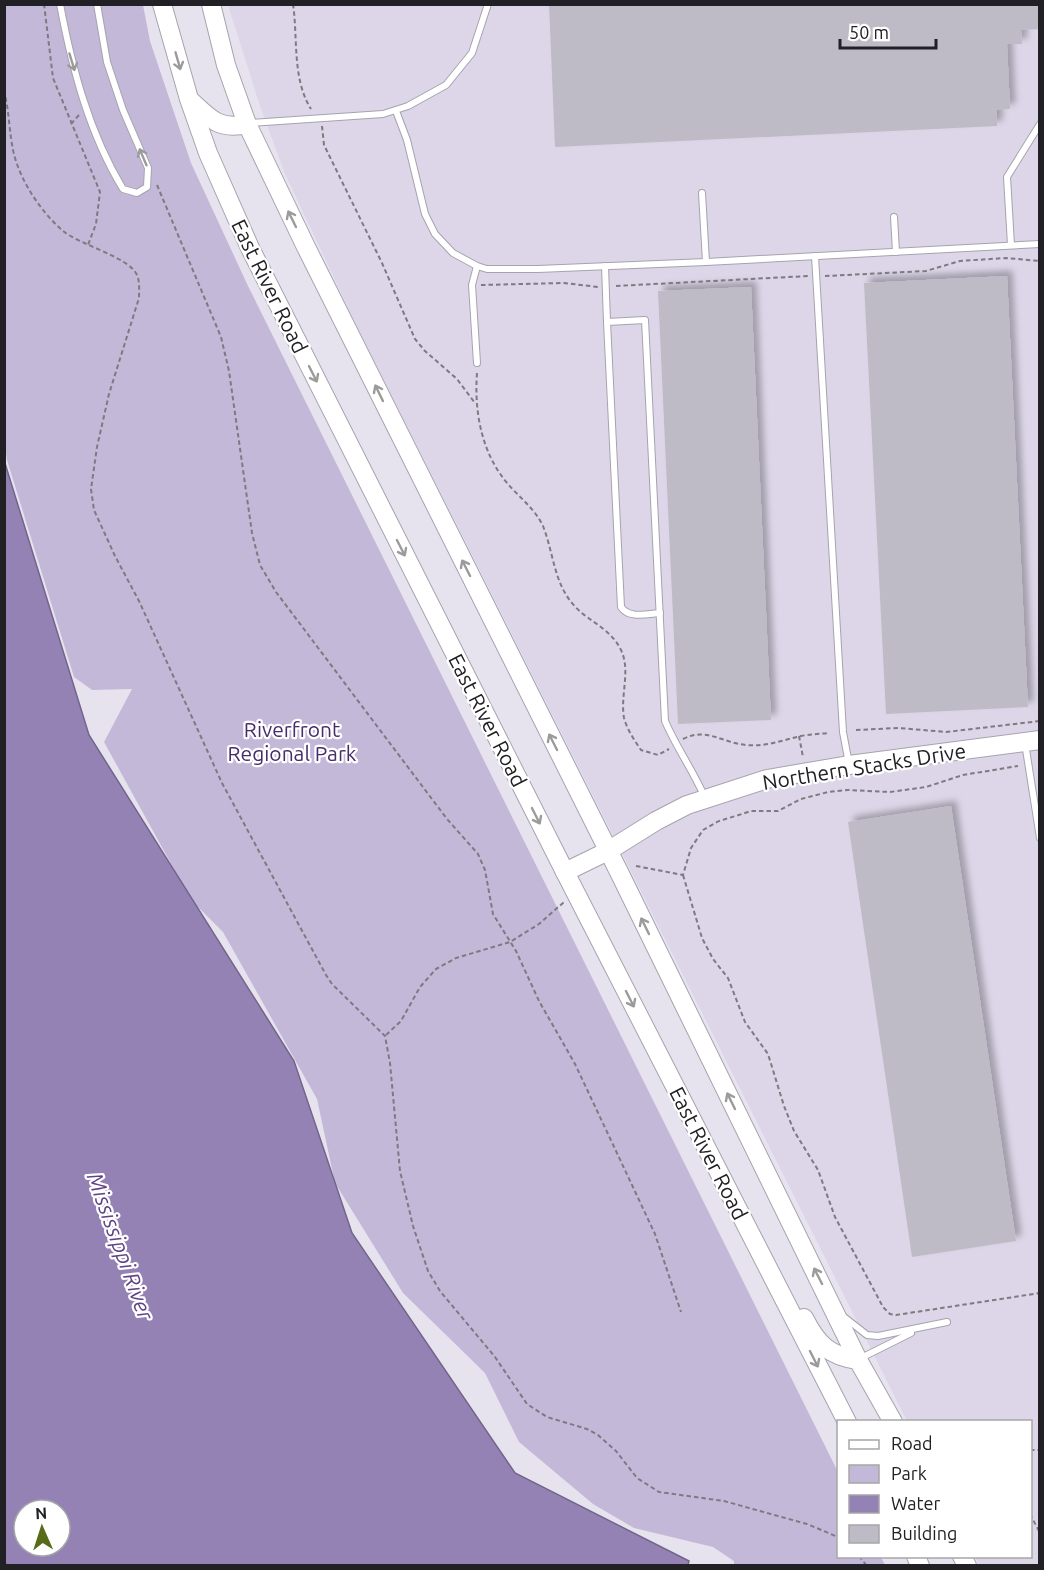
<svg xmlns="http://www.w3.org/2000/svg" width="1044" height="1570" font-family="Ubuntu,sans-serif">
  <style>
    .built { fill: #dcd6e8 }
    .green { fill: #c4b8d9 }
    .water { fill: #9582b5; stroke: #72658a; stroke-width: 1.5; fill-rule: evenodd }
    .building { fill: #bfbbc6; filter: url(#shadow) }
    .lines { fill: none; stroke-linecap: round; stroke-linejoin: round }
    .lane-casing { stroke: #a7a3ad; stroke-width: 8 }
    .secondary-casing { stroke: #a7a3ad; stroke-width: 20 }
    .path { stroke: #7d7a81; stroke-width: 2; stroke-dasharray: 4.5 3; stroke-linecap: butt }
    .lane { stroke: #fff; stroke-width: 6 }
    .secondary { stroke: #fff; stroke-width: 18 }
    .oneway { stroke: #9b9b9c }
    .labels { text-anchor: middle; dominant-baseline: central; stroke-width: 4.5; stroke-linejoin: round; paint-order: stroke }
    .street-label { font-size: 21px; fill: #212024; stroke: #fff }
    .park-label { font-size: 21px; fill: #472b6b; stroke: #fff }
    .water-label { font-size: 22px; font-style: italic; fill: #5f4385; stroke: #fff }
  </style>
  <defs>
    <filter id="shadow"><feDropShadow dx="5.5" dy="-5.5" stdDeviation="3" flood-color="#0004"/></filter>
  </defs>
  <rect width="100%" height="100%" fill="#e7e3ee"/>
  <polygon class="built" points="228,5 1039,5 1039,1565 979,1565 975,1557 1030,1556 1030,1422 907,1421 351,314 285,174 259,103"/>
  <polygon class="green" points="4,5 143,5 150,41 191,163 248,286 838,1472 838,1556 881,1557 885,1565 734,1565 734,1561 713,1547 634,1528 593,1504 519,1442 485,1373 403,1293 335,1183 317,1099 223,932 191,900 104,742 132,689 92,690 74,677 7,460 4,441"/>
  <path class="water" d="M4 460 89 735 294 1061 352 1233 515 1473 689 1561 688 1565H6L4 1557ZM24 1510H60V1546H24Z"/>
  <g class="building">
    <polygon points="549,4 1040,4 1040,29 1021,30 1022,44 1007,44 1010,109 997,110 997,126 555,147"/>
    <polygon points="1007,276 1028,707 886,714 864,283"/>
    <polygon points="751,287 771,720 678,724 658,291"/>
    <polygon points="951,806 1016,1241 912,1257 848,822"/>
  </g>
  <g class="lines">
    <g class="lane-casing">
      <g id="lane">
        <path d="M60 4C72 68 89 133 123 189L137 193 147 187 148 168 123 110 107 62 97 4"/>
        <polyline points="396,111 407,140 425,214 435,234 453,253 477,266 487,269 538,269 706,262 1040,244"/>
        <polyline points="250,123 383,114 408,106 446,85 472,53 488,4"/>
        <polyline points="702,193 706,262"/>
        <polyline points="894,217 896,252"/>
        <polyline points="1011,245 1007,177 1040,124"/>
        <polyline points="815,256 843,732 849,764"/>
        <polyline points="477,266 472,285 477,363"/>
        <path d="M605 266 607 322 645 320 665 721C677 749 693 770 705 798"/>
        <path d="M607 322 621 607C629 619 647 614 660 613"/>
        <polyline points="1025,743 1040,838"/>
        <polyline points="844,1317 867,1335 878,1336 947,1322"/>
        <polyline points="859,1359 911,1333"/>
      </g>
    </g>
    <g class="secondary-casing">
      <g id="secondary">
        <polyline points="162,4 189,99 208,153 250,248 565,872 847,1422"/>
        <polyline points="211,4 226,65 247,124 306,247 620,874 858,1360 893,1422"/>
        <path d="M192 102C211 120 220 130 247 124"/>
        <polyline points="565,872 608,851 656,821 687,805 767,779 849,765 1040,740"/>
        <path d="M804 1318C817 1344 829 1356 858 1360"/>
        <polyline points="916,1556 920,1566"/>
        <polyline points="962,1556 967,1566"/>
      </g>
    </g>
    <g class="path">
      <polyline points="44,4 53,78 100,192 96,224 88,245"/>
      <path d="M293 4C298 38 292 79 311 109"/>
      <path d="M4 90C9 110 9 130 13 150 19 179 40 211 63 231 80 245 129 257 137 275 140 282 139 290 139 298L109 394 97 447 91 489 94 510 115 556 139 601 222 783 326 975 332 984 385 1036 390 1063 400 1171 413 1226 428 1271 440 1291 495 1357 527 1404 547 1417 587 1429 598 1435 616 1451 637 1478 659 1492 724 1501 807 1524 838 1537"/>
      <polyline points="71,124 79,115"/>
      <polyline points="322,126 324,145 382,263 415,339 425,351 457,379 475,403"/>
      <polyline points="157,185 221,337 229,371 252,533 260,565 276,592 447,819 478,854 485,870 493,914 516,951 539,1001 575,1064 608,1134 655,1234 681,1312"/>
      <polyline points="825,276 926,271 960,261 1006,258 1040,261"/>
      <polyline points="481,285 564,283 598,287"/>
      <polyline points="616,286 808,276"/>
      <path d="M477 373C474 413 482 454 508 484 520 498 535 509 543 526 553 551 554 582 572 603 586 621 610 627 621 650 631 671 620 695 624 718 627 729 634 740 641 750L658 755 669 749"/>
      <polyline points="856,730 898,728 946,732 1040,721"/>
      <polyline points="799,736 803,757"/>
      <path d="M683 739C706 727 723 743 746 745 766 747 783 740 801 736 811 734 820 734 829 733"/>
      <polyline points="636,866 683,875 691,848 703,830 719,821 742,814 751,811 778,811 801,799 828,792 848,790 890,792 926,787 963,775 1018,766"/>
      <polyline points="683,875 702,938 713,959 728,978 745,1022 768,1054 784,1106 794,1131 818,1170 835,1217 883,1307 890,1314 896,1315 1040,1293"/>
      <polyline points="386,1035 401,1021 420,987 436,969 456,958 510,942 539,924 564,902"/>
      <polyline points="1030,1450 1040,1450"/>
      <polyline points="1030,1514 1040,1533"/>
      <polyline points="859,1556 867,1566"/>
    </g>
    <use href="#lane" class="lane"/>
    <use href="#secondary" class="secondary"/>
  </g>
  <defs><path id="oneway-shaft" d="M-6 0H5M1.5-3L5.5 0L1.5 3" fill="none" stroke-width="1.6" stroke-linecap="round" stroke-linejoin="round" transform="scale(1.5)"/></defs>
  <g class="oneway">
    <use href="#oneway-shaft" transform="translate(178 61) rotate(74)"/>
    <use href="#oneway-shaft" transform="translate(72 62) rotate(73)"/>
    <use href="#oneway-shaft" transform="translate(143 157) rotate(-113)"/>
    <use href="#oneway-shaft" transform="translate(292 219) rotate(-116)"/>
    <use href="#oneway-shaft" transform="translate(313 374) rotate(63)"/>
    <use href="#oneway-shaft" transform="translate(379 393) rotate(-116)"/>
    <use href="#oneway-shaft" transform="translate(401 548) rotate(63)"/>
    <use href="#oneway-shaft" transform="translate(466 568) rotate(-117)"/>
    <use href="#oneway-shaft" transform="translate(553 742) rotate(-117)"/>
    <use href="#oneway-shaft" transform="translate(536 816) rotate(63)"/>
    <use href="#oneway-shaft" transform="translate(645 926) rotate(-116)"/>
    <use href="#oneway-shaft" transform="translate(630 999) rotate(63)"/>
    <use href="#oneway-shaft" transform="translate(731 1101) rotate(-116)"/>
    <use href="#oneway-shaft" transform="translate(818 1276) rotate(-117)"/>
    <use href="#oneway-shaft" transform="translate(814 1359) rotate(63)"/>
  </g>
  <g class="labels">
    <g class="street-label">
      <text transform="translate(270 286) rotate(64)">East River Road</text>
      <text transform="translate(488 720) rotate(63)">East River Road</text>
      <text transform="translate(864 766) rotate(-9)">Northern Stacks Drive</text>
      <text transform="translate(709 1153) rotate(63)">East River Road</text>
    </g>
    <g class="park-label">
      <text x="292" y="729">Riverfront<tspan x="292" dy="24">Regional Park</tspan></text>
    </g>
    <g class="water-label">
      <text transform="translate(121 1246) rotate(70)">Mississippi River</text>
    </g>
  </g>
  <rect width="1044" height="1570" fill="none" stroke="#212024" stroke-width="12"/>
  <rect x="837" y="1420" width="195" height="138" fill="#ffffff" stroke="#a6a6a7" stroke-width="1.5"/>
  <rect x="849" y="1440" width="30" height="9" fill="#ffffff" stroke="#a6a6a7" stroke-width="1.5"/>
  <text x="891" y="1450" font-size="18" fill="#212024">Road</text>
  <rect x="849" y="1465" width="30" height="18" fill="#c4b8d9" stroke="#a6a6a7" stroke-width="1.5"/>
  <text x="891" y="1480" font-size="18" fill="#212024">Park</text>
  <rect x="849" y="1495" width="30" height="18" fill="#9582b5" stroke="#a6a6a7" stroke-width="1.5"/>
  <text x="891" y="1510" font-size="18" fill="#212024">Water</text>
  <rect x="849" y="1525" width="30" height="18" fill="#bfbbc6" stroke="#a6a6a7" stroke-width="1.5"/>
  <text x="891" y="1540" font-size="18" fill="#212024">Building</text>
  <g transform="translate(42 1528) rotate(357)"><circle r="28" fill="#ffffff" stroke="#a6a6a7" stroke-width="1.5"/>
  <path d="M0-4.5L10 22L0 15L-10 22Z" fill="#586b18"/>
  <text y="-9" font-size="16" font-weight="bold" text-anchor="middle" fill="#212024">N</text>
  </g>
  <path d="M840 39v9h96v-9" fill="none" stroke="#212024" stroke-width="3"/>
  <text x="849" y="39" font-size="18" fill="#212024" stroke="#ffffff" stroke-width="4.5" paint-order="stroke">50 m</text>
</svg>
